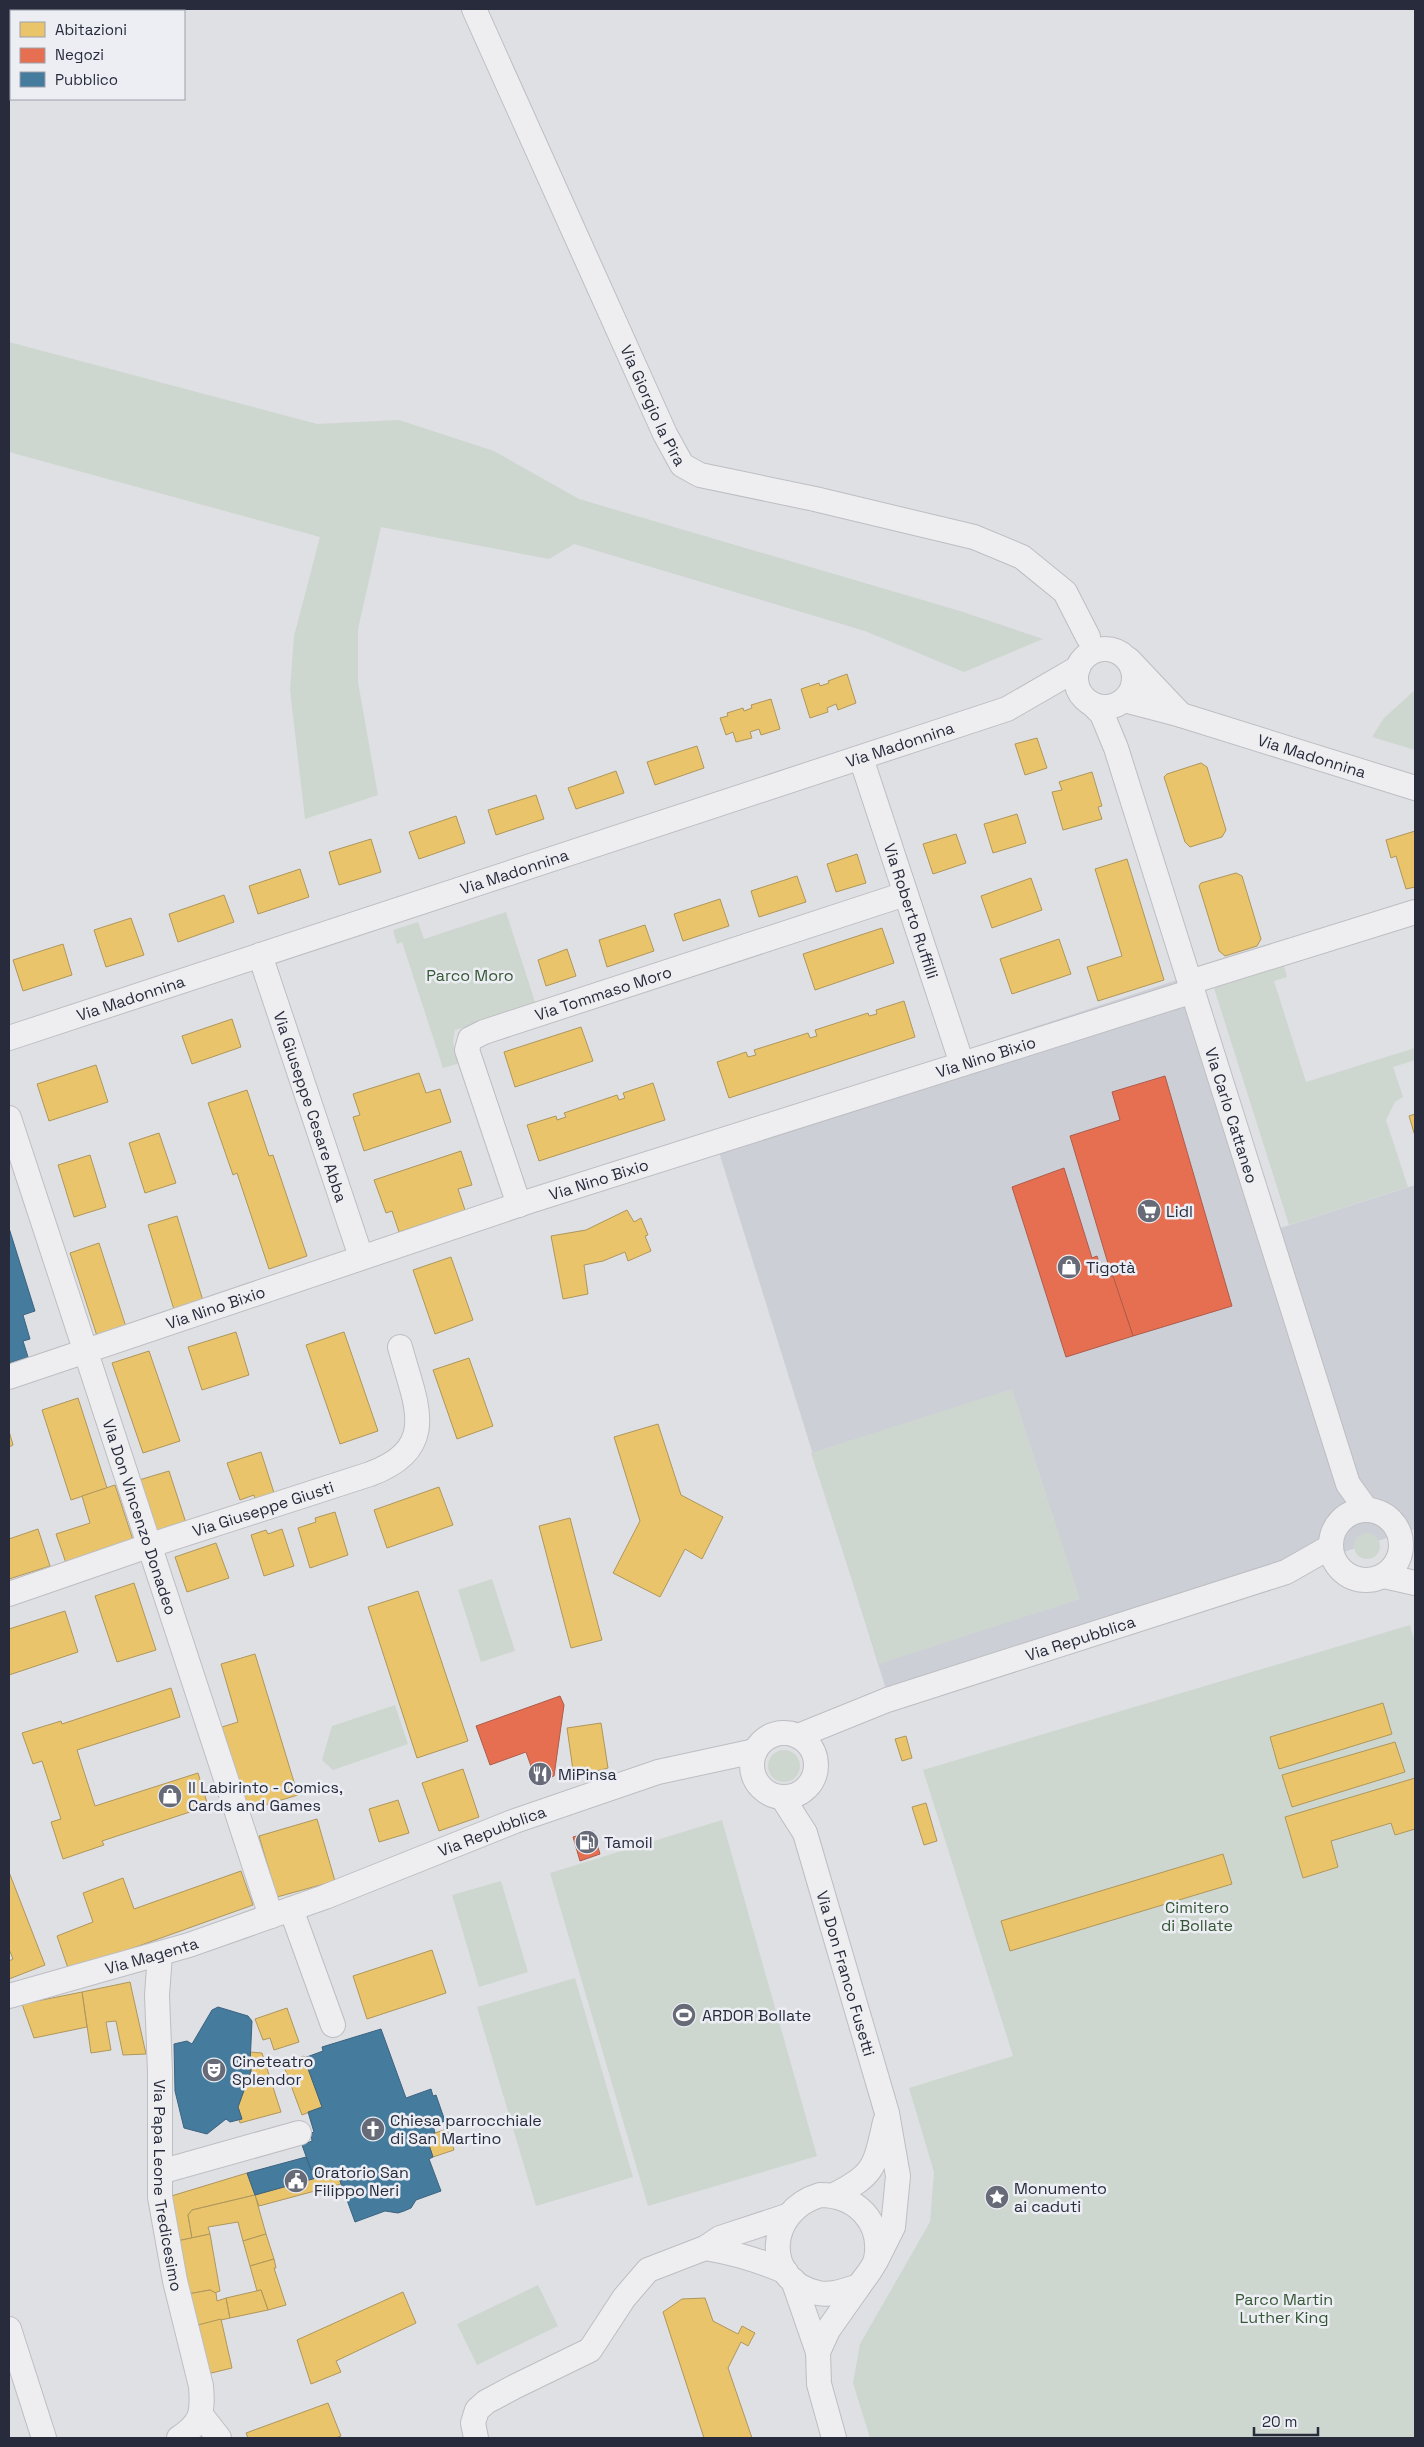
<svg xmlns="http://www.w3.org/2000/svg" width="1424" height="2447" font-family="'Space Grotesk',sans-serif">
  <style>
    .built { fill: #cdcfd7 }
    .green { fill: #ced7cf }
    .homes { fill: #e9c46a; stroke: #af965c }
    .shops { fill: #e76f51; stroke: #ad5b4b }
    .public { fill: #457b9d; stroke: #3c6380 }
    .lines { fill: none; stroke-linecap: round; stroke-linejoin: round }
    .street-casing { stroke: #bdbec2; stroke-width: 26 }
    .street { stroke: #eeeef1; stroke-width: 24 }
    .labels { text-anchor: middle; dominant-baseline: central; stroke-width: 5; stroke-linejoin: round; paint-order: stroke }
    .street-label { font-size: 16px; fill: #272b3c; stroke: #eceef4 }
    .park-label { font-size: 16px; fill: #365735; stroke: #eceef4 }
    .poi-label { font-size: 16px; fill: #272b3c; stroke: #eceef4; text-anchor: start }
  </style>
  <rect width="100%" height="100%" fill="#dee0e4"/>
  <polygon class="built" points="1192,975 1271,1231 1415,1185 1415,1529 889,1699 713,1133"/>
  <g class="green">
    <polygon points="9,342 317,424 399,420 494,451 579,499 960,611 1043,639 964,672 865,631 574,544 549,559 381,527 358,629 358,682 378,795 305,819 290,690 294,636 320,537 9,452"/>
    <polygon points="1415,690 1415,750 1372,737 1384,718"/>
    <polygon points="506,912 536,1005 455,1030 453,1043 460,1063 443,1068 402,942 397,944 393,930 418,922 424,939"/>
    <polygon points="1284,966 1287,977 1274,981 1306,1082 1415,1048 1415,1060 1393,1067 1403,1097 1395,1102 1386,1120 1408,1187 1289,1225 1214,988"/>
    <polygon points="1012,1389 1080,1599 879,1664 811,1453"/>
    <circle cx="1367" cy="1546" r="13"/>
    <polygon points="492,1579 515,1651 481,1662 458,1590"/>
    <polygon points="1410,1625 1415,1643 1415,2438 870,2438 853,2383 860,2344 930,2222 934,2172 909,2088 1013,2056 923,1770"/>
    <polygon points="395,1705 408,1744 333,1770 322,1760 332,1726"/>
    <circle cx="784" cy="1766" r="16"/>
    <polygon points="722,1820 817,2156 648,2206 550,1873"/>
    <polygon points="501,1881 528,1972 479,1987 452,1895"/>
    <polygon points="575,1978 633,2177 536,2206 477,2007"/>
    <polygon points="538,2285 558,2326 477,2365 457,2324"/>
  </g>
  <g class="homes">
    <polygon points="847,674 856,703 838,710 836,704 827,708 828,712 810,718 801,689 819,683 820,686 829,683 828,681"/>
    <polygon points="771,699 780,729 761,735 759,729 750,732 752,738 736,742 733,732 726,735 720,718 728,716 727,713 743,708 744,711 752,708 751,705"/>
    <polygon points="1037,738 1047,768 1025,775 1015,744"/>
    <polygon points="697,746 704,768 655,785 647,762"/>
    <polygon points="1201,763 1207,767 1226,830 1222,837 1190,847 1185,842 1164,777 1167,774"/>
    <polygon points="616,771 624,793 576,809 568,788"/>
    <polygon points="1092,772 1102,806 1098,807 1102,819 1063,830 1052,792 1062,790 1059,782"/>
    <polygon points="536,795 544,819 496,835 488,810"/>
    <polygon points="1017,814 1026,843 993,853 984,824"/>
    <polygon points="456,816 465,843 419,859 409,832"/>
    <polygon points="1415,831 1415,887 1406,889 1396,856 1391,858 1386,840"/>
    <polygon points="956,834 966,863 933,874 923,844"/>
    <polygon points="371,839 381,872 339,885 329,852"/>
    <polygon points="857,854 866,883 836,892 827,864"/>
    <polygon points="1127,859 1164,980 1098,1001 1087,967 1122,956 1095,869"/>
    <polygon points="300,869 309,897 258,914 249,886"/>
    <polygon points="1236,873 1242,876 1261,939 1257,946 1225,956 1219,951 1199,886 1201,883"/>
    <polygon points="797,876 806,902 759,917 751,891"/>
    <polygon points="1031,878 1042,910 992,928 981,896"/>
    <polygon points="224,895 234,922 178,942 169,914"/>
    <polygon points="720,899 729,926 683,941 674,914"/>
    <polygon points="131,918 144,955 106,967 94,930"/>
    <polygon points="645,925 654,951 607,967 599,940"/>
    <polygon points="882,928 894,963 815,990 803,954"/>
    <polygon points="1059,939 1071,974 1012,994 1000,959"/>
    <polygon points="63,944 72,975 23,991 13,960"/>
    <polygon points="567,949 576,976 546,986 538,960"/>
    <polygon points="904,1001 915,1037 729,1098 717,1062 746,1052 748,1057 756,1055 754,1050 808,1033 810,1038 817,1036 815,1030 868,1013 869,1016 877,1014 876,1010"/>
    <polygon points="232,1019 241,1047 192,1064 182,1036"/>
    <polygon points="581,1027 593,1061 515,1087 504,1052"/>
    <polygon points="96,1065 108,1102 49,1121 37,1084"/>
    <polygon points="419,1073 426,1093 440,1089 451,1122 364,1151 353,1117 360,1115 353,1094"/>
    <polygon points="653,1083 665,1120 539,1161 527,1125 556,1116 557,1120 566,1117 564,1113 617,1095 619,1100 625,1098 623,1093"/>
    <polygon points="247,1090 269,1156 273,1155 307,1256 269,1269 237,1173 233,1175 208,1103"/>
    <polygon points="1415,1114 1415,1136 1409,1116"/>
    <polygon points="159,1133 176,1183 145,1193 129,1143"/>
    <polygon points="461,1151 472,1185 458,1189 465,1210 399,1232 392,1211 386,1213 374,1180"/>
    <polygon points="90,1155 106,1207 74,1217 58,1165"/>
    <polygon points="627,1210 634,1222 641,1218 648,1235 645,1236 651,1251 628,1261 625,1252 603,1261 584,1265 588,1294 563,1299 551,1236 586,1230"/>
    <polygon points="177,1216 204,1304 175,1313 148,1225"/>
    <polygon points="99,1243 127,1330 98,1339 70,1253"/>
    <polygon points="451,1257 473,1320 435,1334 413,1270"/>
    <polygon points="236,1332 249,1375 202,1390 188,1347"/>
    <polygon points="344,1332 378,1431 340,1444 306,1345"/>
    <polygon points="149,1351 180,1441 143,1453 112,1363"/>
    <polygon points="469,1358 493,1426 457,1439 433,1370"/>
    <polygon points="78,1398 107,1488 71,1500 42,1410"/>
    <polygon points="658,1424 681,1495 723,1517 702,1559 685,1549 660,1597 613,1573 640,1521 614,1437"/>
    <polygon points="9,1431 13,1445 9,1447"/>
    <polygon points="261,1452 275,1496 256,1502 254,1495 240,1500 227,1463"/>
    <polygon points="169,1471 187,1526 157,1536 139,1480"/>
    <polygon points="115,1485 134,1543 67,1566 56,1534 90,1523 82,1496"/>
    <polygon points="439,1487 453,1525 387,1548 374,1510"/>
    <polygon points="335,1512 348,1555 310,1568 298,1528 316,1522 315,1518"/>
    <polygon points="570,1518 602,1640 571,1648 539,1526"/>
    <polygon points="38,1529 50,1566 9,1579 9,1539"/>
    <polygon points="282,1529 294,1566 264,1576 251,1535 266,1530 268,1534"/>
    <polygon points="216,1543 229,1578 187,1592 175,1557"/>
    <polygon points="134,1583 156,1650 117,1662 95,1596"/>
    <polygon points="418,1591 468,1741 417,1758 368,1607"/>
    <polygon points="65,1611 78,1652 9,1675 9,1629"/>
    <polygon points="255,1654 298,1795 248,1810 222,1727 238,1722 221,1664"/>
    <polygon points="171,1688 180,1717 77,1750 95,1806 198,1773 208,1806 102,1841 104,1845 63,1859 51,1822 61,1819 42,1761 33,1764 22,1733 61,1721 62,1724"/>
    <polygon points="1383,1703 1392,1734 1279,1769 1270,1737"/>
    <polygon points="601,1723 608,1768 574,1777 567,1728"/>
    <polygon points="906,1736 912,1758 902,1761 895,1739"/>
    <polygon points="1395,1742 1405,1772 1292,1807 1282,1775"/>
    <polygon points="463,1769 479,1817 439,1831 422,1783"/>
    <polygon points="1415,1778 1415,1829 1395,1835 1391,1823 1331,1841 1338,1867 1303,1878 1285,1817"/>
    <polygon points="398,1800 409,1833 379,1842 369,1809"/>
    <polygon points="926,1803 937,1841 924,1845 912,1807"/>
    <polygon points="317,1819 335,1881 277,1897 259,1836"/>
    <polygon points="1223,1854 1232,1884 1010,1951 1001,1921"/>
    <polygon points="241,1871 253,1905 69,1971 57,1936 93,1922 83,1893 123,1878 134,1909"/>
    <polygon points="9,1872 45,1965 9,1979 9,1961 13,1959 9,1949"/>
    <polygon points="432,1950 446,1993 367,2019 353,1976"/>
    <polygon points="130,1982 146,2054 123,2055 116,2021 106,2022 111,2050 91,2053 82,1992"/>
    <polygon points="82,1992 87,2027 34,2038 22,2004"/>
    <polygon points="287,2008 299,2042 274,2050 270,2038 263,2040 255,2019"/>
    <polygon points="250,2052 262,2053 281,2112 240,2123 239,2119 242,2119 238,2107 251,2071"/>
    <polygon points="304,2056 322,2107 302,2115 283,2064"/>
    <polygon points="447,2129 454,2150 433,2157 426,2136"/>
    <polygon points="336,2170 341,2184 259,2206 255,2195 334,2173 333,2171"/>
    <polygon points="247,2173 255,2195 192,2210 188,2215 192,2238 177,2241 168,2197"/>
    <polygon points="255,2195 266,2234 243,2241 238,2222 208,2227 210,2234 192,2238 188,2215 192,2210"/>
    <polygon points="210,2234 220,2291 214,2293 210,2290 188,2294 177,2241"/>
    <polygon points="266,2234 274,2259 250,2266 243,2241"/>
    <polygon points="274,2259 276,2268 274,2268 286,2305 268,2310 261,2290 257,2291 250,2266"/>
    <polygon points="210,2290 216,2293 217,2301 226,2298 230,2318 194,2326 188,2294"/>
    <polygon points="261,2290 268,2310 230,2318 226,2298"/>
    <polygon points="403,2292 416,2323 336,2361 341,2372 311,2384 297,2340"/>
    <polygon points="705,2298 713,2321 738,2334 742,2326 755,2333 748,2346 741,2342 728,2368 752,2438 704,2438 663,2312 682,2299"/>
    <polygon points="221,2319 232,2368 203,2375 194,2326"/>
    <polygon points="328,2403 341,2436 335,2438 248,2438 246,2433"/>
  </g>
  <g class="shops">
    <polygon points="1165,1076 1232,1306 1133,1336 1107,1260 1070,1136 1120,1120 1112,1092"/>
    <polygon points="1064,1168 1092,1258 1097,1256 1104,1278 1113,1276 1133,1336 1066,1357 1012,1187"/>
    <polygon points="560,1696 564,1705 554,1776 537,1783 526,1752 490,1765 476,1726"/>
    <polygon points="593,1831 600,1854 580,1861 573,1837"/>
  </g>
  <g class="public">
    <polygon points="9,1228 35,1311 23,1315 30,1339 23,1341 28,1357 9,1363"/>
    <polygon points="218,2007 248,2016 252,2021 250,2064 251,2071 238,2107 242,2119 230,2122 226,2119 207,2134 184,2128 175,2091 174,2044 187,2041 192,2044 212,2010"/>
    <polygon points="381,2029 406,2098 431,2089 433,2096 436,2095 445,2121 433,2125 435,2133 426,2136 433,2157 429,2159 441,2191 416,2200 411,2208 404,2211 398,2213 385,2211 355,2222 336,2170 326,2173 323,2166 311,2170 302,2145 312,2141 311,2133 314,2132 308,2112 322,2107 304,2058 323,2051 322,2047"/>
    <polygon points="306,2157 311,2170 323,2166 326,2173 333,2171 334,2173 255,2195 247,2173"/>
  </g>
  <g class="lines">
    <g class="street-casing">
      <g id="street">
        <path id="s1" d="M474 9 665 434 682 465 700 475 815 499 974 537 1022 557 1065 592 1088 637"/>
        <circle cx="1105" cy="678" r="29"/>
        <polyline points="1129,660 1181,715"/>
        <path id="s2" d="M1124 700 1181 715 1415 788"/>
        <path id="s3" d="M1092 704 1102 714 1116 748 1348 1484 1366 1509"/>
        <path id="s4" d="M861 758 962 1064"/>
        <path id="s5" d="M260 955 361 1257"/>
        <polyline points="1190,982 1415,912"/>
        <path id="s6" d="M9 1038 1007 709 1078 668"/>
        <path id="s7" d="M9 1118 271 1916"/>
        <path id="s8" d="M519 1205 467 1050 470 1039 484 1032 905 894"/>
        <path id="s9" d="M9 1377 530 1201 1193 991"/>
        <circle cx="1366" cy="1545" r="35"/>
        <polyline points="1384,1576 1415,1583"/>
        <path id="s10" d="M9 1594 151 1545 370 1474C441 1448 415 1403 400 1347"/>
        <circle cx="784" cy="1765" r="32"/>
        <path id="s11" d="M798 1736 887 1700 1286 1572 1330 1547"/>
        <path id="s12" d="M782 1797 805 1833 887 2113 898 2176 893 2227 876 2261"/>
        <polyline points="291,1909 333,2025"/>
        <path id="s13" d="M160 1954 157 1995 160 2072V2197L175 2281 201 2386C203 2413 202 2423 179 2438"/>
        <path id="s14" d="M9 1996 189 1945 325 1897 515 1821 658 1772 755 1751"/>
        <polyline points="160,2172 299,2133"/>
        <path d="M820 2195C856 2195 883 2222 876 2259 874 2268 864 2278 859 2286 846 2290 832 2296 818 2293 762 2281 766 2211 820 2195Z"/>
        <path d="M834 2195C875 2175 875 2166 885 2122"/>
        <path d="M705 2248C734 2253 759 2260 786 2272"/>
        <polyline points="793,2280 818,2352 819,2384 834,2438"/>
        <polyline points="9,2329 44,2438"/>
        <polyline points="818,2352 828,2330 859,2286"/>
        <polyline points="201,2415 219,2438"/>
        <polyline points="476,2438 473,2423 477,2410 486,2402 516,2386 590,2350 624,2298 648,2270 705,2248 720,2238 787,2216"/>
      </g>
    </g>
    <use href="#street" class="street"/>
  </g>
  <defs>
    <g id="supermarket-disc" transform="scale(1.25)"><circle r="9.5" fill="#676a77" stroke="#eceef4"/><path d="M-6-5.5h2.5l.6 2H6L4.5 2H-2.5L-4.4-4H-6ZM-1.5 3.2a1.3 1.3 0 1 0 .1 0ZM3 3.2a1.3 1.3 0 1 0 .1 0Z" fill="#fff"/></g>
    <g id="shop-disc" transform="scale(1.25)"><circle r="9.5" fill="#676a77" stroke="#eceef4"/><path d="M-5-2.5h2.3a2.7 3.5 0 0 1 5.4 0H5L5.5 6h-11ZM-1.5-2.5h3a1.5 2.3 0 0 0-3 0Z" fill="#fff"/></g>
    <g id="restaurant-disc" transform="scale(1.25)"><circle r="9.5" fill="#676a77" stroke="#eceef4"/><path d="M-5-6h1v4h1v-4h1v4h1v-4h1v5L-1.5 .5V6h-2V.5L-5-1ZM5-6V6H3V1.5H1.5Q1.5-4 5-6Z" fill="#fff"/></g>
    <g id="fuel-disc" transform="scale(1.25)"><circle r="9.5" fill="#676a77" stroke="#eceef4"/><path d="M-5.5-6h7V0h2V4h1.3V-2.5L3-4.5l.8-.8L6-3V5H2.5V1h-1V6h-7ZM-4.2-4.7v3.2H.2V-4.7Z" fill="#fff"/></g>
    <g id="stadium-disc" transform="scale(1.25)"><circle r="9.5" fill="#676a77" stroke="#eceef4"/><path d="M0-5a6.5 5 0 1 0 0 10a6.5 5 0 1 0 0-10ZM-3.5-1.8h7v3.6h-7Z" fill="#fff"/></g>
    <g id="theatre-disc" transform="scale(1.25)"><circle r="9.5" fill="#676a77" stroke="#eceef4"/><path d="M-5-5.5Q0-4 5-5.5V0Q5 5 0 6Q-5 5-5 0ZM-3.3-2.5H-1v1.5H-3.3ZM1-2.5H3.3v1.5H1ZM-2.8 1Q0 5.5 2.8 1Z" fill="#fff"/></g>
    <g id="church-disc" transform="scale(1.25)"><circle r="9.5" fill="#676a77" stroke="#eceef4"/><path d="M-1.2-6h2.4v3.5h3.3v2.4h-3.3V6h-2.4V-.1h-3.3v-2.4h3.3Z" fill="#fff"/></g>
    <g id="civic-disc" transform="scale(1.25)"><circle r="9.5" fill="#676a77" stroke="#eceef4"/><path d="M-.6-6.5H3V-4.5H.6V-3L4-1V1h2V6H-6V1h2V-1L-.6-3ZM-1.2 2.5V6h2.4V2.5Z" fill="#fff"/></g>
    <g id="sight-disc" transform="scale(1.25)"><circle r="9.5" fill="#676a77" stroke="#eceef4"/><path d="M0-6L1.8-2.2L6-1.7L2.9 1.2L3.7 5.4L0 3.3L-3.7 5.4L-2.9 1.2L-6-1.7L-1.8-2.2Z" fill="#fff"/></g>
  </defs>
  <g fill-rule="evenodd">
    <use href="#supermarket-disc" x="1149" y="1211"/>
    <use href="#shop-disc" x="1069" y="1267"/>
    <use href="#restaurant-disc" x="540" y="1774"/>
    <use href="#shop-disc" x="170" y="1796"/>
    <use href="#fuel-disc" x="587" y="1842"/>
    <use href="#stadium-disc" x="684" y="2015"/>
    <use href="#theatre-disc" x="214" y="2070"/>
    <use href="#church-disc" x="373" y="2129"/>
    <use href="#civic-disc" x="296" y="2181"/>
    <use href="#sight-disc" x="997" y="2197"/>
  </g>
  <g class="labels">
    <g class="street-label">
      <text stroke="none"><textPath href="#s1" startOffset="435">Via Giorgio la Pira</textPath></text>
      <text stroke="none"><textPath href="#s6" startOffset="938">Via Madonnina</textPath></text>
      <text stroke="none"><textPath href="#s2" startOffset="196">Via Madonnina</textPath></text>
      <text stroke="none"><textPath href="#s6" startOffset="532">Via Madonnina</textPath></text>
      <text stroke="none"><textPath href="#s4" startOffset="161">Via Roberto Ruffilli</textPath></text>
      <text stroke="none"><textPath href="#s8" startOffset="316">Via Tommaso Moro</textPath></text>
      <text stroke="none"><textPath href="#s6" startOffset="128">Via Madonnina</textPath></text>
      <text stroke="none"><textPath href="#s9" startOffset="1028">Via Nino Bixio</textPath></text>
      <text stroke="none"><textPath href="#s5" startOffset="160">Via Giuseppe Cesare Abba</textPath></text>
      <text stroke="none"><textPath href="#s3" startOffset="436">Via Carlo Cattaneo</textPath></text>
      <text stroke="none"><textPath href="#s9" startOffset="622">Via Nino Bixio</textPath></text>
      <text stroke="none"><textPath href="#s9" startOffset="218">Via Nino Bixio</textPath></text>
      <text stroke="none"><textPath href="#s10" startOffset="268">Via Giuseppe Giusti</textPath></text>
      <text stroke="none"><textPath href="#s7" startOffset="420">Via Don Vincenzo Donadeo</textPath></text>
      <text stroke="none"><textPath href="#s11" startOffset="299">Via Repubblica</textPath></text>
      <text stroke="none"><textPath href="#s14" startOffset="511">Via Repubblica</textPath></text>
      <text stroke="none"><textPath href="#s14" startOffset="148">Via Magenta</textPath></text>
      <text stroke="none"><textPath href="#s12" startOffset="189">Via Don Franco Fusetti</textPath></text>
      <text stroke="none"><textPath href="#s13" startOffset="232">Via Papa Leone Tredicesimo</textPath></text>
    </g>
    <g class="park-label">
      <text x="470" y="975">Parco Moro</text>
      <text x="1197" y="1907">Cimitero<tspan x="1197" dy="18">di Bollate</tspan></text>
      <text x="1284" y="2299">Parco Martin<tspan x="1284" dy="18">Luther King</tspan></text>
    </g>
    <g class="poi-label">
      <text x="1166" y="1211">Lidl</text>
      <text x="1086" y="1267">Tigotà</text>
      <text x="558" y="1774">MiPinsa</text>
      <text x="188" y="1787">Il Labirinto - Comics,<tspan x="188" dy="18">Cards and Games</tspan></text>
      <text x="604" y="1842">Tamoil</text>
      <text x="702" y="2015">ARDOR Bollate</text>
      <text x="232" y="2061">Cineteatro<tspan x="232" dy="18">Splendor</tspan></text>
      <text x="390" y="2120">Chiesa parrocchiale<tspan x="390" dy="18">di San Martino</tspan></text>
      <text x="314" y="2172">Oratorio San<tspan x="314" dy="18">Filippo Neri</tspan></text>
      <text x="1014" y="2188">Monumento<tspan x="1014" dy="18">ai caduti</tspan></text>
    </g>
  </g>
  <rect width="1424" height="2447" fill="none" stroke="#272b3c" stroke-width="20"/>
  <rect x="10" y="10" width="175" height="90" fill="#eceef4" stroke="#9da0aa"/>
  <rect x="20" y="22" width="25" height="15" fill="#e9c46a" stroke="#9da0aa"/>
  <text x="55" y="35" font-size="15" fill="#272b3c">Abitazioni</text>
  <rect x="20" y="48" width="25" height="15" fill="#e76f51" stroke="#9da0aa"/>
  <text x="55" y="60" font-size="15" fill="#272b3c">Negozi</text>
  <rect x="20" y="72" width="25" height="15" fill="#457b9d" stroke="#9da0aa"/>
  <text x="55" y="85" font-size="15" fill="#272b3c">Pubblico</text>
  <path d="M1254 2427v8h64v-8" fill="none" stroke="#272b3c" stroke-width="2.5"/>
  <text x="1262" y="2427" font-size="15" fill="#272b3c" stroke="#eceef4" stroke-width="4" paint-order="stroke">20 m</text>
</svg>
